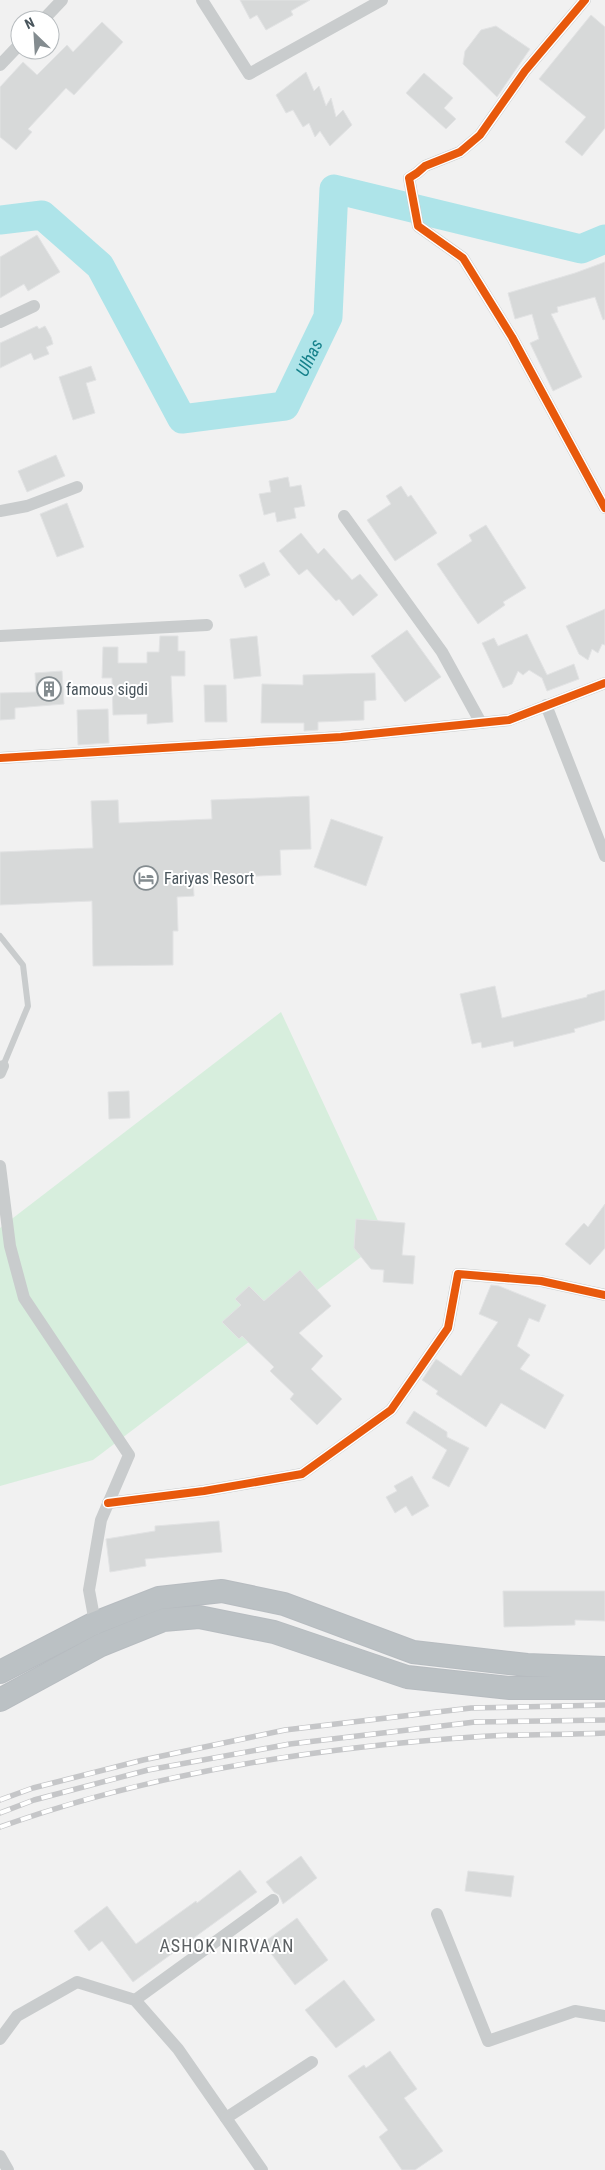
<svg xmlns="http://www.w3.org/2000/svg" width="605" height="2170" font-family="'Roboto Condensed',sans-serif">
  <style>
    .green { fill: #d7eedd }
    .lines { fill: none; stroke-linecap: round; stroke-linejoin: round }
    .river { stroke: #aee4e9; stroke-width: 29 }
    .building { fill: #d7d9d9; stroke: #e2e3e4 }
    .highway-casing { stroke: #b7bcc0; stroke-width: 24 }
    .lane { stroke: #c9cccd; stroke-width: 6 }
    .street { stroke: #c9cccd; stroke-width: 12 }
    .highway { stroke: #bbc1c4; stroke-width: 22 }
    .rail-casing { stroke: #c5c6c8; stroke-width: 5.5 }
    .rail { stroke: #fff; stroke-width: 4; stroke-dasharray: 11; stroke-linecap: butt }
    .cycleway-casing { stroke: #fff; stroke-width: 11 }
    .cycleway { stroke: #e8590c; stroke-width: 8 }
    .labels { text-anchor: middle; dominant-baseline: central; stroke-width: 4; stroke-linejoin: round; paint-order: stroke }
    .poi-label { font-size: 16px; fill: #49555c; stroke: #fff; text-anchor: start }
    .water-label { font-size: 18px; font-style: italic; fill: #16818b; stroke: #fff }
    .neighbourhood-label { font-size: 18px; letter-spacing: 1px; fill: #5d6164; stroke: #fff }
  </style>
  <rect width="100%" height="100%" fill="#f1f1f1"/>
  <polygon class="green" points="281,1012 386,1238 93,1460 0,1486 0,1228"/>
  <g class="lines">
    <path class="river" id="s1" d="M0 220 42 215 100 266 182 419 285 406 328 317 334 189 581 249 605 239"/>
  </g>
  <g class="building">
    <polygon points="240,0 310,0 291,11 293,15 266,30 257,15 250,19"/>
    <polygon points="591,15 605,27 605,128 582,156 565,142 586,117 539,79"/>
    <polygon points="102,22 123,42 74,95 66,88 28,129 32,132 16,150 0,137 0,87 23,62 37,75 67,45 73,52"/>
    <polygon points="496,26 530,49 497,97 463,64 465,51 481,30"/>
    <polygon points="306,72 314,91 319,86 326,106 331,98 336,117 343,110 352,125 330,146 320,131 315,137 309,123 303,127 293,110 286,113 276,95"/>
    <polygon points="424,73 453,98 444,108 456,119 446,129 406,93"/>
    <polygon points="37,235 60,272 28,291 24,284 0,298 0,257"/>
    <polygon points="605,262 605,319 603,320 595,297 557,307 558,312 551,314 582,377 553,391 530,343 539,339 532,314 515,319 508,293 575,273"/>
    <polygon points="37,326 39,329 45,326 51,337 53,344 46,347 49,354 34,360 31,353 0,368 0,343"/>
    <polygon points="91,366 96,380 86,383 95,413 73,420 59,377"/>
    <polygon points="56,455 65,476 27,492 18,471"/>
    <polygon points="288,477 290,487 301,485 305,506 294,508 296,518 277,522 275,512 264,515 259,494 271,492 269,481"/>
    <polygon points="401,486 408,497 411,495 437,533 395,561 367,520 391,504 386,496"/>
    <polygon points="67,503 84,547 57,557 40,514"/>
    <polygon points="486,525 526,588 503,602 505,605 478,624 437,564 472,541 469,535"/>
    <polygon points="301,533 318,554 324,548 352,580 360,574 378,595 353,616 339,599 336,601 307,569 299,575 279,551"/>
    <polygon points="264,562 270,575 245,588 239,575"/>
    <polygon points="605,609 605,645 602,644 598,653 592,649 588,660 579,654 566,626"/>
    <polygon points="407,630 441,677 405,702 371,656"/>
    <polygon points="527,634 547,675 574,664 579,679 547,691 542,678 529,670 523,675 518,671 512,684 503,688 482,643 494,638 498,646"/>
    <polygon points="160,636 178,636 178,651 185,651 185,676 171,676 173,722 147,724 147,714 113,715 112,678 102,678 103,647 118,647 118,663 147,663 147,652 159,652"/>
    <polygon points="257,636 261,676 234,679 230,639"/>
    <polygon points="62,671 64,704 15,708 15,719 0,720 0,693 36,692 35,673"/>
    <polygon points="375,673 376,700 364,701 364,720 318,722 318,730 304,731 304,723 261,723 262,684 303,685 303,675"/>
    <polygon points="204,685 226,685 227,722 205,722"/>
    <polygon points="108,709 109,743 78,745 77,710"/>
    <polygon points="309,796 311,849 280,850 281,875 193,879 194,896 177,897 178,931 173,931 173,965 93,966 92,901 0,905 0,852 93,848 91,801 118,800 119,823 212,819 211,800"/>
    <polygon points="331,819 383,837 366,886 314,867"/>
    <polygon points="495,986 502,1018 587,997 587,995 605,990 605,1020 574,1029 575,1032 514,1047 513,1041 482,1048 481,1042 472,1044 460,994"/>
    <polygon points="129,1091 130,1118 109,1119 108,1092"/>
    <polygon points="605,1204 605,1248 590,1265 565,1244 584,1223 588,1227"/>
    <polygon points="356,1219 405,1223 402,1255 415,1256 413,1284 383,1282 384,1270 371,1269 354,1248"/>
    <polygon points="300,1270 331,1306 299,1333 323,1356 311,1369 342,1399 317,1425 290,1399 294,1394 270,1371 274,1367 242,1336 239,1339 222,1322 241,1305 235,1299 249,1286 264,1301"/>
    <polygon points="491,1285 499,1286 546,1305 539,1322 529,1318 517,1346 530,1355 520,1369 564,1395 545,1429 501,1403 486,1427 436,1394 438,1391 422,1380 436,1359 461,1376 498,1322 479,1314"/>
    <polygon points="414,1411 447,1432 447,1437 469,1448 449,1487 432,1478 447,1450 406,1423"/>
    <polygon points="412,1476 429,1506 412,1516 406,1506 395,1513 386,1497 397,1491 394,1486"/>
    <polygon points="219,1521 222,1552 145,1559 146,1566 110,1572 106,1539 155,1531 155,1526"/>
    <polygon points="503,1591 605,1591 605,1621 575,1620 575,1625 504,1627"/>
    <polygon points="301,1856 317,1878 283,1904 279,1895 274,1892 266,1882"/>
    <polygon points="240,1870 257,1892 133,1982 102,1941 89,1951 74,1931 107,1906 136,1944 196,1901 197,1903"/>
    <polygon points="468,1871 514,1876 511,1897 465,1891"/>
    <polygon points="297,1918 328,1960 295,1985 263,1943"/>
    <polygon points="344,1980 375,2020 336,2048 305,2010"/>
    <polygon points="390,2051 417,2089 404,2098 443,2151 415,2170 402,2170 379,2137 388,2130 348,2076 364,2065 366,2068"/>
  </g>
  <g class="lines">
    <g class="highway-casing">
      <g id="highway">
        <polyline points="0,1672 95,1623 159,1598 222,1591 284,1604 413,1652 527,1665 605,1668"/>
        <polyline points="0,1700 101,1645 163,1620 199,1617 274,1632 407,1677 510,1688 605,1688"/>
      </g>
    </g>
    <polyline class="lane" points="0,936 23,965 28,1006 3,1066"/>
    <g class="street">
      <polyline points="202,0 249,74 382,0"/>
      <polyline points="585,0 525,71 480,135 460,152 425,166 417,173 409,178 418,226 463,258 512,337 605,508"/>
      <polyline points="43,20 62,0"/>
      <polyline points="0,65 20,44"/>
      <polyline points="0,322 34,306"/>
      <polyline points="0,511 27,506 77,487"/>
      <polyline points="344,516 442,652 481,723"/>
      <polyline points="0,636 207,625"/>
      <polyline points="546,705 605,856"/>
      <polyline points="0,758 341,737 509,720 605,683"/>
      <polyline points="0,1073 3,1066"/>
      <polyline points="0,1166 10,1246 24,1298 129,1455 101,1520 89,1590 96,1628"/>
      <polyline points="108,1503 204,1491 302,1474 391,1410 448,1328 458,1274 541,1281 605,1295"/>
      <polyline points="437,1914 488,2041 575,2011 605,2016"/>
      <polyline points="135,2000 273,1900"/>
      <polyline points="0,2039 17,2016 77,1982 135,2000 178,2049 262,2170"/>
      <polyline points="226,2118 312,2062"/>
      <polyline points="0,2156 8,2170"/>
    </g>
    <use href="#highway" class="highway"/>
    <g class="rail-casing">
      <g id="rail">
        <polyline points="0,1800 33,1788 143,1760 285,1730 471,1708 605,1705"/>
        <polyline points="0,1813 34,1800 148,1770 290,1744 475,1722 605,1720"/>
        <path d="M0 1827C151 1773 313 1748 473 1737 517 1734 561 1735 605 1733"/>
      </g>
    </g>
    <use href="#rail" class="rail"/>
    <g class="cycleway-casing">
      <g id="cycleway">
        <polyline points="585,0 525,71 480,135 460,152 425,166 417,173 409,178 418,226 463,258 512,337 605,508"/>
        <polyline points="0,758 341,737 509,720 605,683"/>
        <polyline points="108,1503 204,1491 302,1474 391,1410 448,1328 458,1274 541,1281 605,1295"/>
      </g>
    </g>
    <use href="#cycleway" class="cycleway"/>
  </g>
  <defs>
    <g id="building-ring" transform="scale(1.25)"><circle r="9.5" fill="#fff" stroke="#848c90" stroke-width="1.5"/><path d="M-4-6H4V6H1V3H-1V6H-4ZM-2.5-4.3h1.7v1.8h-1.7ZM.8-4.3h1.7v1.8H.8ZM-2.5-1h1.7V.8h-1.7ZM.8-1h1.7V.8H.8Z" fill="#848c90"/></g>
    <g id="hotel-ring" transform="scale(1.25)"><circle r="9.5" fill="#fff" stroke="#848c90" stroke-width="1.5"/><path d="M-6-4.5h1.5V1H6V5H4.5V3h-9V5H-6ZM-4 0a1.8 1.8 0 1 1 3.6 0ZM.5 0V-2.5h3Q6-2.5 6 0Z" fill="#848c90"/></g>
  </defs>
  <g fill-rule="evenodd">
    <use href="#building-ring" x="49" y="689"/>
    <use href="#hotel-ring" x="146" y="878"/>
  </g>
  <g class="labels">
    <g class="poi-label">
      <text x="66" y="689">famous sigdi</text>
      <text x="164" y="878">Fariyas Resort</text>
    </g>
    <g class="water-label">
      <text stroke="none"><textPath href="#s1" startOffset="451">Ulhas</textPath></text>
    </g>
    <g class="neighbourhood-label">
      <text x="227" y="1945">ASHOK NIRVAAN</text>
    </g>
  </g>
  <g transform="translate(35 35) rotate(335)"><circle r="24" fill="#ffffff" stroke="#b6bbbe"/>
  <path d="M0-4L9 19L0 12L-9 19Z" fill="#848c90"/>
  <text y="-8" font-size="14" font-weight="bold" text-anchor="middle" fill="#49555c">N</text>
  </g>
</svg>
